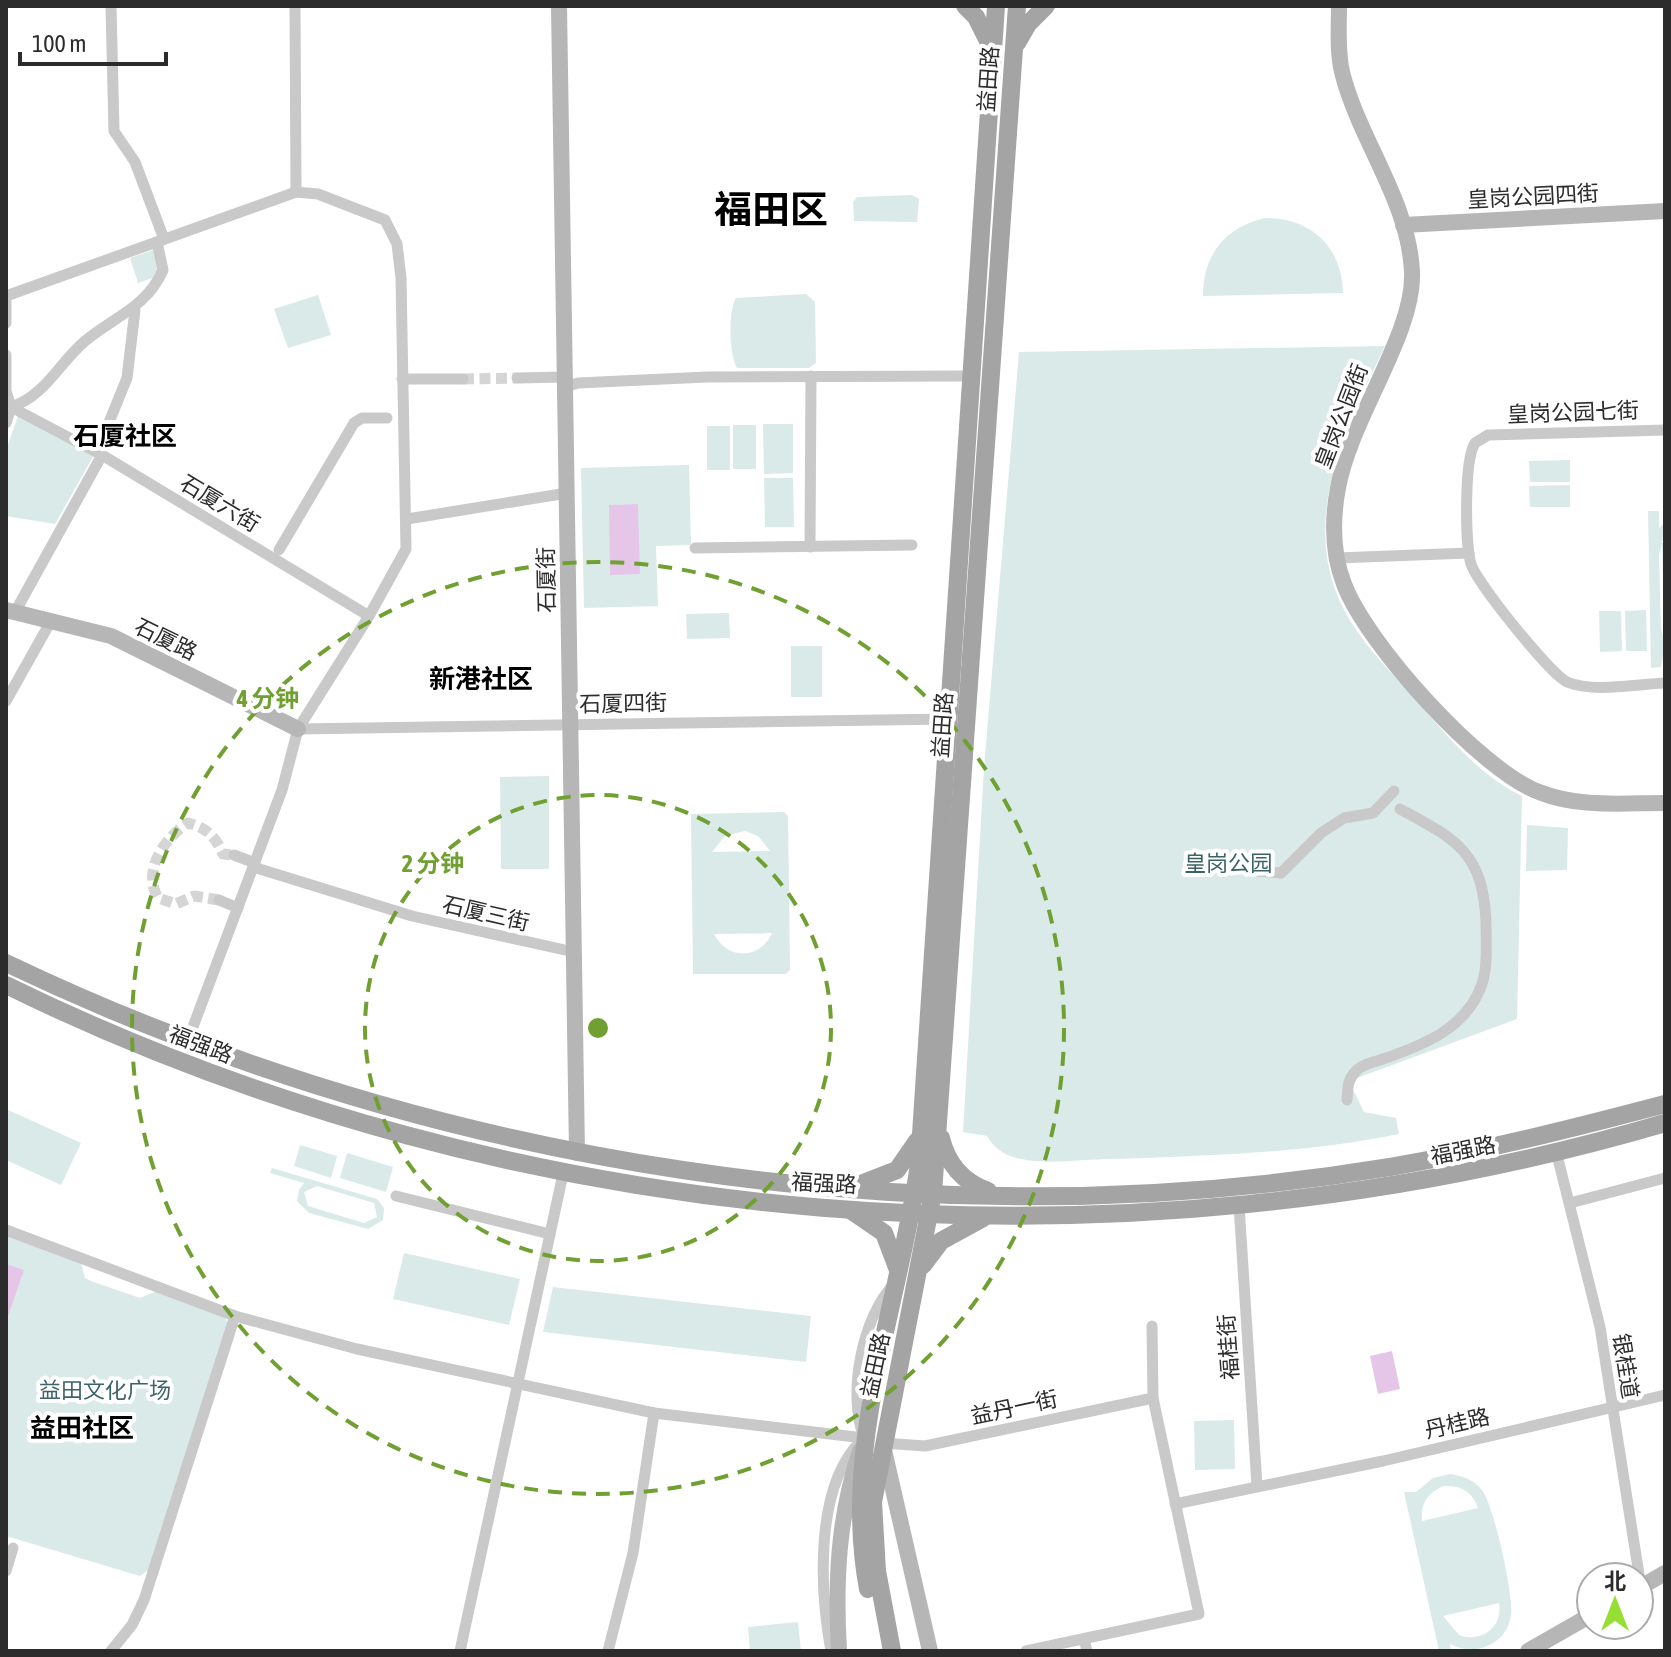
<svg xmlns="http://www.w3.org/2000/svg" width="1671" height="1657" font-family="'Asap Condensed','Noto Sans SC',sans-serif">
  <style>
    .green { fill: #daeae9; fill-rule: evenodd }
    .water { fill: #e5c6e9 }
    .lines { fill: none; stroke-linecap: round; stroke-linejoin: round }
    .street-tunnel { stroke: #d5d5d5; stroke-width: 11; stroke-dasharray: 11 5.5; stroke-linecap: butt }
    .street { stroke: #c9c9c9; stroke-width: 11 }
    .secondary { stroke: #b6b6b6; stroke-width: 16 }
    .primary { stroke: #a4a4a4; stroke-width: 18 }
    .ring { fill: none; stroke: #70a031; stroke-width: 4; stroke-dasharray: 14 10 }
    .labels { text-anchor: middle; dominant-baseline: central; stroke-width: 8; stroke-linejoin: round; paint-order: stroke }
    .street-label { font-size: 22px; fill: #2c2c2c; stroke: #fff }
    .park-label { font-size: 22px; fill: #3c6466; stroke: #fff }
    .quarter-label { font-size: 26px; font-weight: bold; fill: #000; stroke: #fff }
    .town-label { font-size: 38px; font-weight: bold; fill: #000; stroke: #fff }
    .centre { fill: #70a031; stroke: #fff; stroke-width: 4 }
    .ring-label { font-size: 24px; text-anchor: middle; font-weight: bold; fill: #70a031; stroke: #fff; stroke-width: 8; stroke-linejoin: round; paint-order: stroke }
  </style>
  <rect width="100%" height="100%" fill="#fff"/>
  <g class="green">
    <polygon points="912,195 919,199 917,222 854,221 853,202 857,197"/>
    <path d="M1265 218C1311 218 1342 247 1343 293L1203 296C1203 255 1225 227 1265 218Z"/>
    <polygon points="156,249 160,264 155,277 138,283 130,258"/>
    <path d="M806 294 815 302 816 363 809 368H737C729 355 728 310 736 298Z"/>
    <polygon points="318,295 331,335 288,348 274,309"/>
    <path d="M1385 346C1342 435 1292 535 1355 628 1371 653 1395 676 1414 698 1447 735 1477 774 1522 796L1517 1019 1349 1081 1364 1112 1396 1118 1399 1134C1306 1153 1208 1156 1113 1159 1083 1159 1049 1165 1021 1159 1006 1156 994 1149 987 1136L963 1132 984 768 1019 352Z"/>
    <polygon points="18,416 94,455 55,524 6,516 6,450"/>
    <polygon points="763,424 793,424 793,473 764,474"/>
    <rect x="733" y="425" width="23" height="44"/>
    <rect x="707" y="426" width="23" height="44"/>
    <polygon points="1570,460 1570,482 1530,482 1529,461"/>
    <polygon points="689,465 691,545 656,546 658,606 584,608 581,468"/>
    <polygon points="764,478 793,478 794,527 765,527"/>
    <polygon points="1570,485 1570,507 1530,507 1529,486"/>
    <polygon points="1648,511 1659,511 1659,528 1665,522 1662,543 1665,543 1665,640 1662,544 1659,555 1661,629 1665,645 1661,667 1651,668"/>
    <polygon points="1646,610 1647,651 1626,651 1625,611"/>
    <polygon points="1599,611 1621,611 1622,651 1600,652"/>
    <polygon points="729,613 730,638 687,639 686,614"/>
    <rect x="791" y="646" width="31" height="51"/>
    <polygon points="549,776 549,869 501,869 500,777"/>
    <path d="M784 812 788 816 790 970 786 974H693L691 814ZM745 831 758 836 770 851 712 852 725 836ZM772 933C760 960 727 960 714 934Z"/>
    <polygon points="1527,825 1568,828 1567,870 1526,871"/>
    <polygon points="6,1109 81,1143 61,1185 6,1160"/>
    <polygon points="300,1145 337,1156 331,1178 294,1166"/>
    <polygon points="347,1153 393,1167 386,1192 340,1178"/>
    <path d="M272 1168 377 1199 384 1208 383 1220 368 1229 309 1213 297 1201 299 1190 304 1183 270 1173ZM317 1186 374 1203 377 1217 364 1223 308 1206 304 1192Z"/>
    <polygon points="6,1232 81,1263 85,1278 91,1281 140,1298 157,1291 224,1316 230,1327 153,1567 140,1576 6,1536"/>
    <polygon points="404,1253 520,1279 509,1325 393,1299"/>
    <polygon points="553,1287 811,1316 806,1362 543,1332"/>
    <polygon points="1234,1420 1235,1469 1195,1470 1194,1421"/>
    <path d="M1450 1474C1463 1476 1474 1480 1482 1490 1494 1506 1514 1596 1511 1615 1507 1645 1475 1657 1450 1644L1451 1651H1439L1404 1492H1416L1433 1478ZM1444 1486C1461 1485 1473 1492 1478 1508L1422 1521C1420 1504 1428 1492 1444 1486ZM1499 1603C1503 1628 1481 1643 1459 1635L1443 1616Z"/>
    <polygon points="798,1622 801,1651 750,1651 748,1627"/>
  </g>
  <g class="water">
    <polygon points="638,504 640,574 610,575 609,505"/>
    <polygon points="6,1264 24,1270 6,1322"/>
    <polygon points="1392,1351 1400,1389 1378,1394 1370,1356"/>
  </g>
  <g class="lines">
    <g class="street-tunnel">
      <polyline points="463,379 517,378"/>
      <path d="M219 900 194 896 176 904 158 898C142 871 164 838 188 823 207 828 215 836 223 854L234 855"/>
    </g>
    <g class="street">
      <polyline points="111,6 114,131 135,162 164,239"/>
      <polyline points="295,6 296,192"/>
      <polyline points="6,323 6,296 296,192 318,194 385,220 397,244 401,278 406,549 369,616 298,729 282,790 188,1040"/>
      <polyline points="6,355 6,391 11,407 102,455 369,616"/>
      <polyline points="517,378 565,377"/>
      <polyline points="402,379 463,379"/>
      <polyline points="565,387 578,383 707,377 971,376"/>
      <path d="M6 423 11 407C45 396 59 363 85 341 114 317 147 307 163 270L157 242"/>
      <path d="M1665 430 1488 435 1475 443C1464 460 1465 544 1471 564 1477 583 1550 674 1567 682 1594 693 1636 684 1665 683"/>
      <polyline points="97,452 127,378 135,310"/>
      <polyline points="407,519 567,493"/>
      <polyline points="810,547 811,376"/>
      <polyline points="695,548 912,545"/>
      <polyline points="279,550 354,423 362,418 387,418"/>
      <polyline points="1337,558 1469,553"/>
      <polyline points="15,612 102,455"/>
      <polyline points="6,701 51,621"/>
      <polyline points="298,729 948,719"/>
      <polyline points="234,855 255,863"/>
      <polyline points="253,867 412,916 574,952"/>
      <polyline points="1257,871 1281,873 1321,833 1344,818 1373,813 1394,791"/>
      <polyline points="219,900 238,908"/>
      <path d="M1347 1100C1348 1088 1347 1080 1356 1071 1362 1064 1375 1062 1383 1059 1424 1045 1467 1028 1482 984 1488 966 1486 941 1486 922 1483 851 1455 839 1400 809"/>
      <polyline points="1557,1155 1600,1327 1641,1587"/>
      <polyline points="396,1196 550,1234"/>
      <polyline points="1570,1203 1665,1178"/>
      <polyline points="1239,1205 1257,1486"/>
      <polyline points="6,1230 235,1316 357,1349 654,1413 864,1438"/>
      <path d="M864 1437C847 1395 862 1317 894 1284"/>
      <polyline points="883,1443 925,1446 1153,1398"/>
      <polyline points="1175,1504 1383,1461 1665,1395"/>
      <polyline points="6,1571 13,1548"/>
      <polyline points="1084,1639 1087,1651"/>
      <polyline points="111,1651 132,1625 144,1600 235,1316"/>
      <polyline points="460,1651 563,1174"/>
      <polyline points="608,1651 633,1553 654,1413"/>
      <path d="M831 1651C820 1591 814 1487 861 1441"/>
      <polyline points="1026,1651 1199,1614 1153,1398 1152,1326"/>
    </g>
    <g class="secondary">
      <polyline points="559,6 577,1153"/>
      <path d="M1339 6C1339 28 1337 50 1342 72 1359 140 1409 201 1412 272 1415 333 1350 419 1338 488 1332 520 1332 553 1344 584 1366 643 1480 770 1539 792 1579 808 1623 803 1665 803"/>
      <polyline points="1403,225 1665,211"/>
      <polyline points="6,610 111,636 298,729"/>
      <polyline points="884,1450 930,1651"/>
      <polyline points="1639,1588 1665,1573"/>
      <path d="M839 1651C835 1582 838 1517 860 1451"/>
      <polyline points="1528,1651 1591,1615"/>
    </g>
    <g class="primary">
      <polyline points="965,6 976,17 991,47"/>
      <polyline points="1017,43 1028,24 1046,6"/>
      <path d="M6 963C432 1166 923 1244 1390 1167 1483 1151 1574 1128 1665 1104"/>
      <path d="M6 985C516 1235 1120 1283 1665 1123"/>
      <path d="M941 1138C947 1163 963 1182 988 1191"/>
      <polyline points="861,1184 897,1170 917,1141"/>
      <polyline points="852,1211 884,1233 898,1270"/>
      <polyline points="923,1265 941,1241 983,1218"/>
      <path d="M868 1589C841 1446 899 1306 919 1164L996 6"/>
      <polyline points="892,1651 877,1571 873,1502 933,1193 1017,6"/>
    </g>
  </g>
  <g class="ring">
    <circle cx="598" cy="1028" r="233"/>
    <circle cx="598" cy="1028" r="466"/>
  </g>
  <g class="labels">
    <g class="street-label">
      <text transform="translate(988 79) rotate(-86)">益田路</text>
      <text transform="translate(1533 196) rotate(-3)">皇岗公园四街</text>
      <text transform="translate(1573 412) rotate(-2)">皇岗公园七街</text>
      <text transform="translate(1341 416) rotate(-69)">皇岗公园街</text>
      <text transform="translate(220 503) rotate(31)">石厦六街</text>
      <text transform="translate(546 580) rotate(-91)">石厦街</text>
      <text transform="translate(166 639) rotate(26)">石厦路</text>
      <text transform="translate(623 703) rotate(-1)">石厦四街</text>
      <text transform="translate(942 725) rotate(-86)">益田路</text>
      <text transform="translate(486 913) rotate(13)">石厦三街</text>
      <text transform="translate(201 1044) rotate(21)">福强路</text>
      <text transform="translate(1463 1150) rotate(-11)">福强路</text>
      <text transform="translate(824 1183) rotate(3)">福强路</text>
      <text transform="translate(1228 1347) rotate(-94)">福桂街</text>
      <text transform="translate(875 1365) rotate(-78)">益田路</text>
      <text transform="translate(1626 1366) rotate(81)">银桂道</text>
      <text transform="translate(1014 1407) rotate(-12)">益丹一街</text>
      <text transform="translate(1457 1423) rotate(-13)">丹桂路</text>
    </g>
    <g class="park-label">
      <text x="1228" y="863">皇岗公园</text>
      <text x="105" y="1390">益田文化广场</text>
    </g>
    <g class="quarter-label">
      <text x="125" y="436">石厦社区</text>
      <text x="481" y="679">新港社区</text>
      <text x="82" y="1428">益田社区</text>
    </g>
    <g class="town-label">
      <text x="771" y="209">福田区</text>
    </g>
  </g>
  <circle cx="598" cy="1028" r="12" class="centre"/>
  <g class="ring-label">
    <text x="268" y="707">4 分钟</text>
    <text x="433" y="872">2 分钟</text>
  </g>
  <rect width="1671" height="1657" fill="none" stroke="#2c2c2c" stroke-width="16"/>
  <g transform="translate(1615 1601)"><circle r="38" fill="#ffffff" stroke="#ababab" stroke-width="2"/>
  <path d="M0-6L14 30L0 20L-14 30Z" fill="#95de33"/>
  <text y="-12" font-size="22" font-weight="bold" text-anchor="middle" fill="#2c2c2c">北</text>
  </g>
  <path d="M20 52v12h146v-12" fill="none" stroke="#2c2c2c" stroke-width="4"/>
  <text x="32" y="52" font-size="24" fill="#2c2c2c" stroke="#ffffff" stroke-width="6" paint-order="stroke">100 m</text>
</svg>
